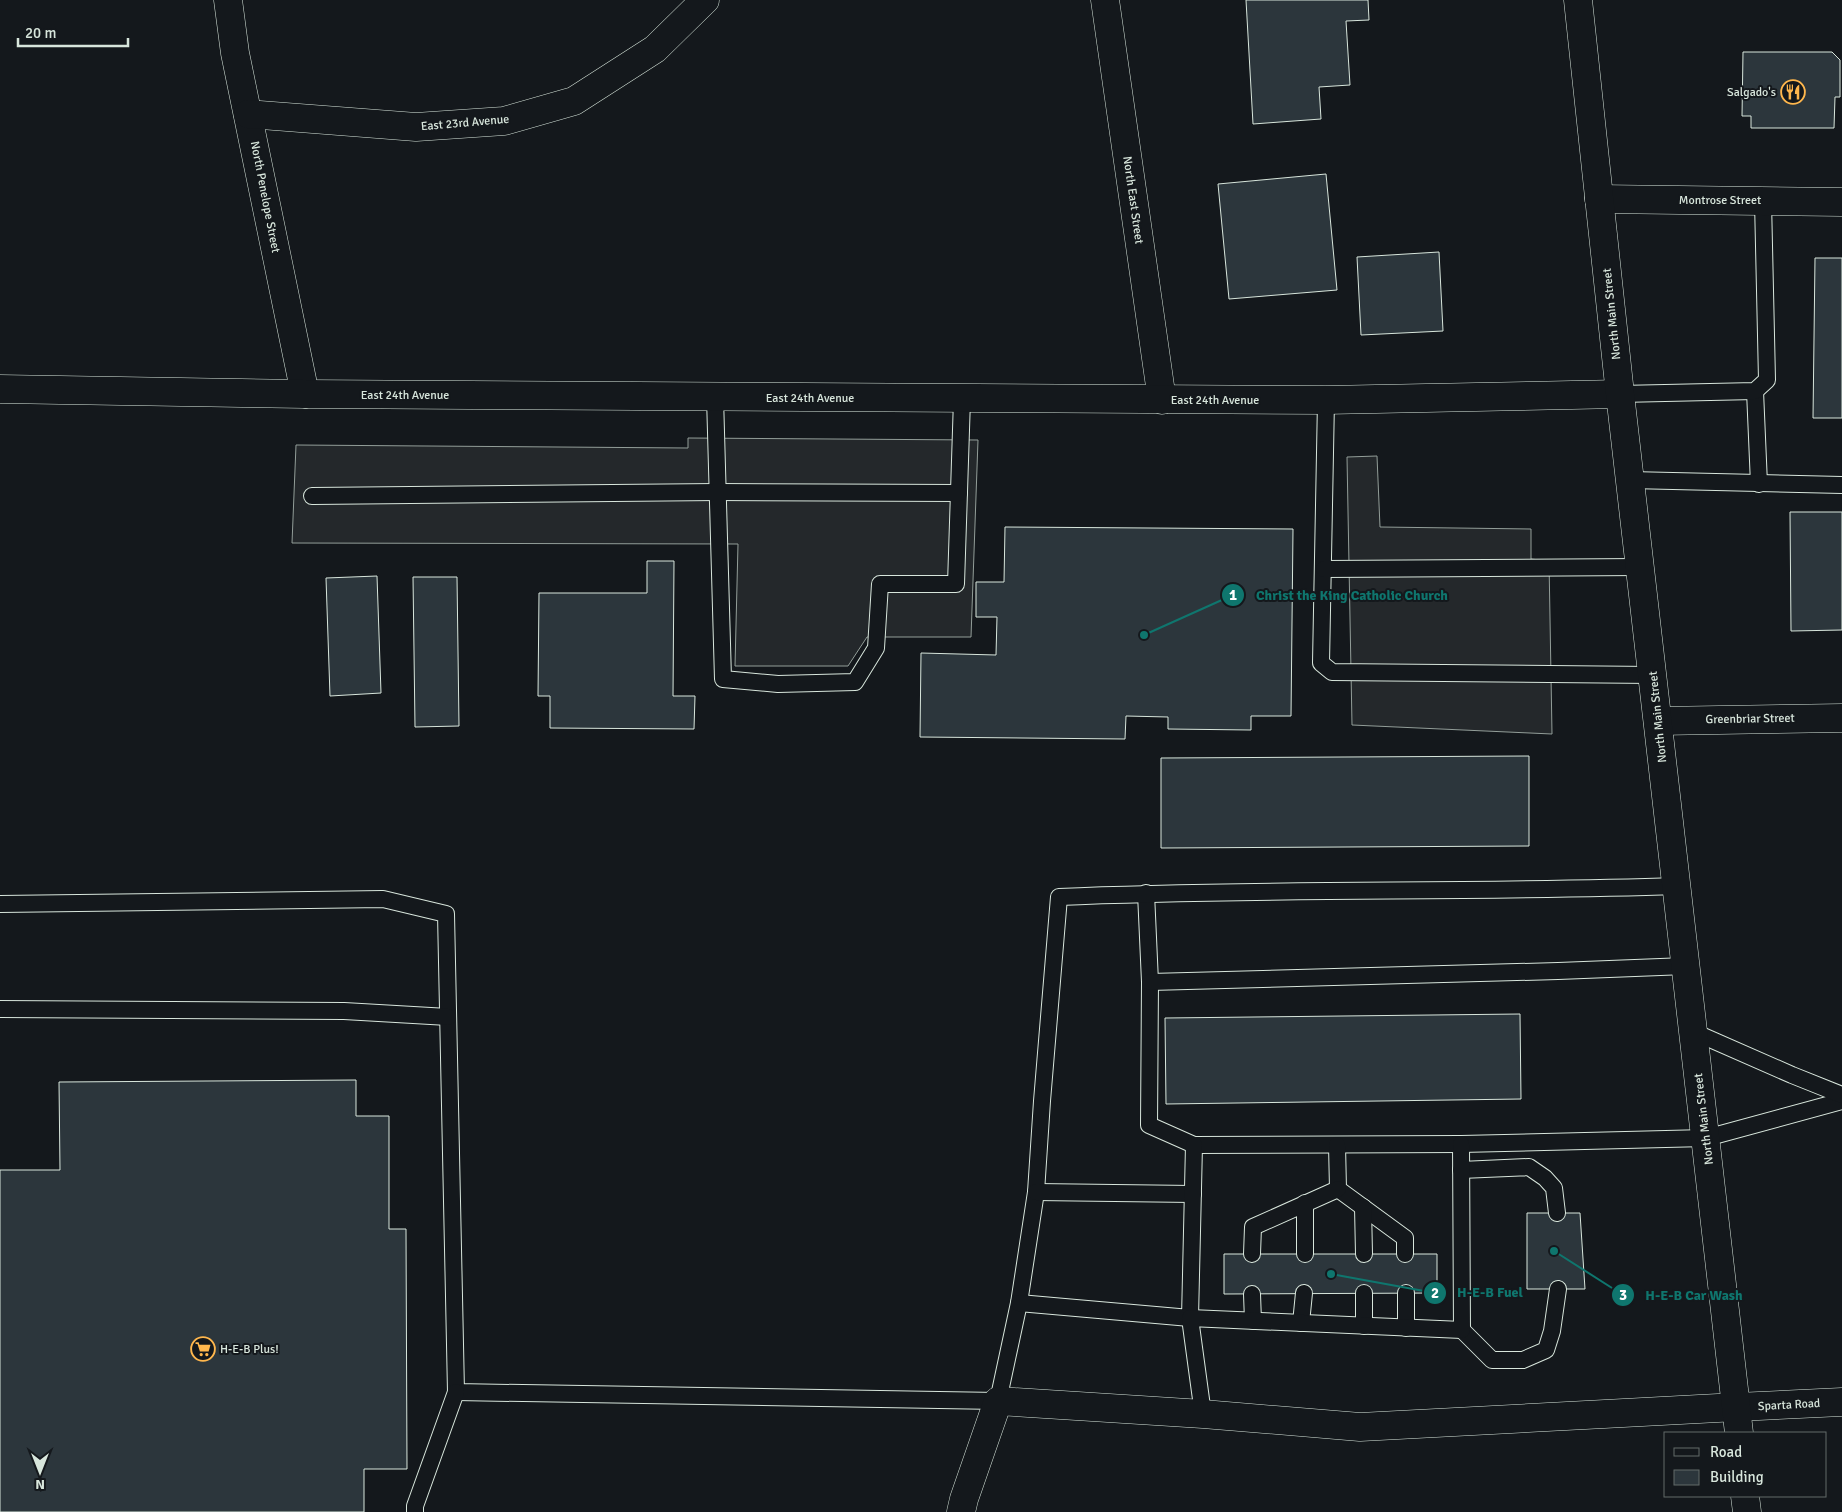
<svg xmlns="http://www.w3.org/2000/svg" width="1842" height="1512" font-family="Signika,sans-serif">
  <style>
    .parking { fill: #24282b; stroke: #939e99 }
    .building { fill: #2c363c; stroke: #d8e6dc }
    .lines { fill: none; stroke-linecap: round; stroke-linejoin: round }
    .service-casing { stroke: #d8e6dc; stroke-width: 18 }
    .minor-casing { stroke: #d8e6dc; stroke-width: 29 }
    .tertiary-casing { stroke: #d8e6dc; stroke-width: 29 }
    .primary-casing { stroke: #d8e6dc; stroke-width: 29 }
    .service { stroke: #14181c; stroke-width: 16 }
    .minor { stroke: #14181c; stroke-width: 28 }
    .tertiary { stroke: #14181c; stroke-width: 28 }
    .primary { stroke: #14181c; stroke-width: 28 }
    .labels { text-anchor: middle; dominant-baseline: central; stroke-width: 4; stroke-linejoin: round; paint-order: stroke }
    .poi-label { font-size: 12px; fill: #d8e6dc; stroke: #14181c; text-anchor: end }
    .street-label { font-size: 12px; fill: #d8e6dc; stroke: #14181c }
    .leader { fill: none; stroke: #0f766e; stroke-width: 2 }
    .callout-dot { fill: #0f766e; stroke: #14181c; stroke-width: 2 }
    .mark-label { font-size: 15px; text-anchor: middle; font-weight: bold; fill: #fff }
    .callout-label { font-size: 14px; text-anchor: middle; font-weight: bold; fill: #0f766e; stroke: #14181c; stroke-width: 4; stroke-linejoin: round; paint-order: stroke }
  </style>
  <rect width="100%" height="100%" fill="#14181c"/>
  <g class="parking">
    <polygon points="688,438 978,440 971,637 867,637 848,666 735,666 738,544 292,543 296,445 688,448"/>
    <polygon points="1377,456 1380,527 1531,529 1531,559 1549,561 1552,734 1352,725 1347,457"/>
  </g>
  <g class="building">
    <polygon points="1246,0 1368,0 1369,20 1346,21 1350,85 1319,87 1321,119 1253,124"/>
    <polygon points="1743,52 1832,52 1840,60 1840,97 1835,97 1834,128 1751,128 1751,116 1742,116"/>
    <polygon points="1326,174 1337,290 1229,299 1218,184"/>
    <polygon points="1439,252 1443,331 1361,335 1357,257"/>
    <polygon points="1815,258 1842,258 1842,418 1813,418"/>
    <polygon points="1790,512 1842,512 1842,630 1791,631"/>
    <polygon points="1005,527 1293,529 1291,716 1251,716 1251,730 1168,729 1168,717 1126,716 1125,739 920,737 921,653 996,655 997,617 976,617 976,582 1004,582"/>
    <polygon points="647,561 674,561 673,696 695,696 694,729 550,728 550,696 538,696 539,593 647,593"/>
    <polygon points="377,576 381,693 330,696 326,578"/>
    <polygon points="413,577 457,577 459,726 415,727"/>
    <polygon points="1529,756 1529,846 1161,848 1161,758"/>
    <polygon points="1520,1014 1521,1099 1166,1104 1165,1018"/>
    <polygon points="356,1080 356,1116 389,1116 389,1229 406,1229 407,1469 364,1469 364,1512 0,1512 0,1170 60,1170 59,1082"/>
    <polygon points="1527,1213 1580,1213 1585,1289 1527,1289"/>
    <polygon points="1224,1254 1437,1254 1437,1293 1224,1294"/>
  </g>
  <g class="lines">
    <g class="service-casing">
      <g id="service">
        <polyline points="1755,391 1759,484"/>
        <polyline points="1620,394 1755,391 1767,380 1763,201"/>
        <polyline points="715,397 723,679 778,684 855,682 876,648 880,584 956,584 962,399"/>
        <polyline points="1326,400 1321,663 1332,672 1653,675"/>
        <polyline points="1630,480 1842,485"/>
        <polyline points="312,496 717,492 959,493"/>
        <polyline points="1324,569 1640,567"/>
        <polyline points="1146,893 1150,982 1149,1125 1194,1145 1461,1144 1706,1138 1842,1101"/>
        <path d="M0 904 383 899 446 914 456 1392 998 1401 1019 1303 1036 1192 1042 1101 1059 897C1265 888 1471 893 1677 886"/>
        <polyline points="1150,982 1558,971 1686,966"/>
        <polyline points="0,1009 344,1011 448,1017"/>
        <polyline points="1694,1032 1792,1075 1842,1095"/>
        <polyline points="1337,1145 1338,1189 1405,1238 1405,1254"/>
        <polyline points="1461,1170 1529,1167 1545,1178 1554,1188 1557,1213"/>
        <polyline points="1036,1192 1193,1194"/>
        <polyline points="1363,1207 1364,1254"/>
        <polyline points="1252,1254 1253,1227 1338,1189"/>
        <polyline points="1305,1254 1305,1203"/>
        <polyline points="1364,1293 1364,1326"/>
        <polyline points="1406,1293 1406,1328"/>
        <polyline points="1252,1294 1253,1321"/>
        <polyline points="1019,1303 1190,1318 1194,1145"/>
        <polyline points="1301,1323 1304,1293"/>
        <polyline points="1462,1330 1492,1360 1523,1360 1546,1350 1552,1331 1558,1289"/>
        <polyline points="1203,1414 1190,1318 1462,1330 1461,1144"/>
        <polyline points="415,1512 415,1506 456,1392"/>
      </g>
    </g>
    <g class="minor-casing">
      <g id="minor">
        <polyline points="228,0 235,53 305,394"/>
        <polyline points="1105,0 1162,400"/>
        <polyline points="248,114 416,127 504,121 574,101 655,49 705,0"/>
        <polyline points="1599,199 1842,202"/>
        <polyline points="1658,721 1842,718"/>
        <polyline points="961,1512 964,1499 998,1401 1203,1414 1360,1427 1737,1407"/>
      </g>
    </g>
    <g class="tertiary-casing">
      <g id="tertiary">
        <polyline points="0,389 305,394 1326,400 1620,394"/>
        <polyline points="1737,1407 1842,1402"/>
      </g>
    </g>
    <g class="primary-casing">
      <g id="primary">
        <polyline points="1578,0 1620,394 1739,1433"/>
        <polyline points="1745,1496 1747,1512"/>
      </g>
    </g>
    <use href="#service" class="service"/>
    <use href="#minor" class="minor"/>
    <use href="#tertiary" class="tertiary"/>
    <use href="#primary" class="primary"/>
  </g>
  <defs>
    <g id="restaurant-ring" transform="scale(1.25)"><circle r="9.5" fill="#14181c" stroke="#ffb74d" stroke-width="1.5"/><path d="M-5-6h1v4h1v-4h1v4h1v-4h1v5L-1.5 .5V6h-2V.5L-5-1ZM5-6V6H3V1.5H1.5Q1.5-4 5-6Z" fill="#ffb74d"/></g>
    <g id="supermarket-ring" transform="scale(1.25)"><circle r="9.5" fill="#14181c" stroke="#ffb74d" stroke-width="1.5"/><path d="M-6-5.5h2.5l.6 2H6L4.5 2H-2.5L-4.4-4H-6ZM-1.5 3.2a1.3 1.3 0 1 0 .1 0ZM3 3.2a1.3 1.3 0 1 0 .1 0Z" fill="#ffb74d"/></g>
  </defs>
  <g fill-rule="evenodd">
    <use href="#restaurant-ring" x="1793" y="92"/>
    <use href="#supermarket-ring" x="203" y="1349"/>
  </g>
  <g class="labels">
    <g class="poi-label">
      <text x="1776" y="92">Salgado's</text>
      <text x="220" y="1349" text-anchor="start">H-E-B Plus!</text>
    </g>
    <g class="street-label">
      <text transform="translate(465 123) rotate(-5)">East 23rd Avenue</text>
      <text transform="translate(265 197) rotate(79)">North Penelope Street</text>
      <text transform="translate(1133 200) rotate(82)">North East Street</text>
      <text x="1720" y="200">Montrose Street</text>
      <text transform="translate(1612 314) rotate(-96)">North Main Street</text>
      <text x="405" y="395">East 24th Avenue</text>
      <text x="810" y="398">East 24th Avenue</text>
      <text x="1215" y="400">East 24th Avenue</text>
      <text transform="translate(1658 717) rotate(-96)">North Main Street</text>
      <text transform="translate(1750 719) rotate(-1)">Greenbriar Street</text>
      <text transform="translate(1704 1119) rotate(-97)">North Main Street</text>
      <text transform="translate(1789 1405) rotate(-3)">Sparta Road</text>
    </g>
  </g>
  <path class="leader" d="M1144 635L1233 595M1331 1274L1435 1293M1554 1251L1623 1295"/>
  <g class="callout-dot">
    <circle cx="1144" cy="635" r="5"/>
    <circle cx="1331" cy="1274" r="5"/>
    <circle cx="1554" cy="1251" r="5"/>
    <circle cx="1233" cy="595" r="12"/>
    <circle cx="1435" cy="1293" r="12"/>
    <circle cx="1623" cy="1295" r="12"/>
  </g>
  <g class="mark-label">
    <text x="1233" y="600">1</text>
    <text x="1435" y="1298">2</text>
    <text x="1623" y="1300">3</text>
  </g>
  <g class="callout-label">
    <text x="1352" y="600">Christ the King Catholic Church</text>
    <text x="1490" y="1297">H-E-B Fuel</text>
    <text x="1694" y="1300">H-E-B Car Wash</text>
  </g>
  <rect x="1664" y="1432" width="162" height="65" fill="#14181c" stroke="#626a69"/>
  <rect x="1674" y="1448" width="25" height="8" fill="#14181c" stroke="#626a69"/>
  <text x="1710" y="1457" font-size="15" fill="#d8e6dc">Road</text>
  <rect x="1674" y="1470" width="25" height="15" fill="#2c363c" stroke="#626a69"/>
  <text x="1710" y="1482" font-size="15" fill="#d8e6dc">Building</text>
  <g transform="translate(40 1472) rotate(180)" stroke="#14181c" stroke-width="4" paint-order="stroke">
  <path d="M0-4L9 19L0 12L-9 19Z" fill="#d8e6dc"/>
  <text y="-8" font-size="14" font-weight="bold" text-anchor="middle" fill="#d8e6dc">N</text>
  </g>
  <path d="M18 38v8h110v-8" fill="none" stroke="#d8e6dc" stroke-width="2.5"/>
  <text x="25" y="38" font-size="15" fill="#d8e6dc" stroke="#14181c" stroke-width="4" paint-order="stroke">20 m</text>
</svg>
